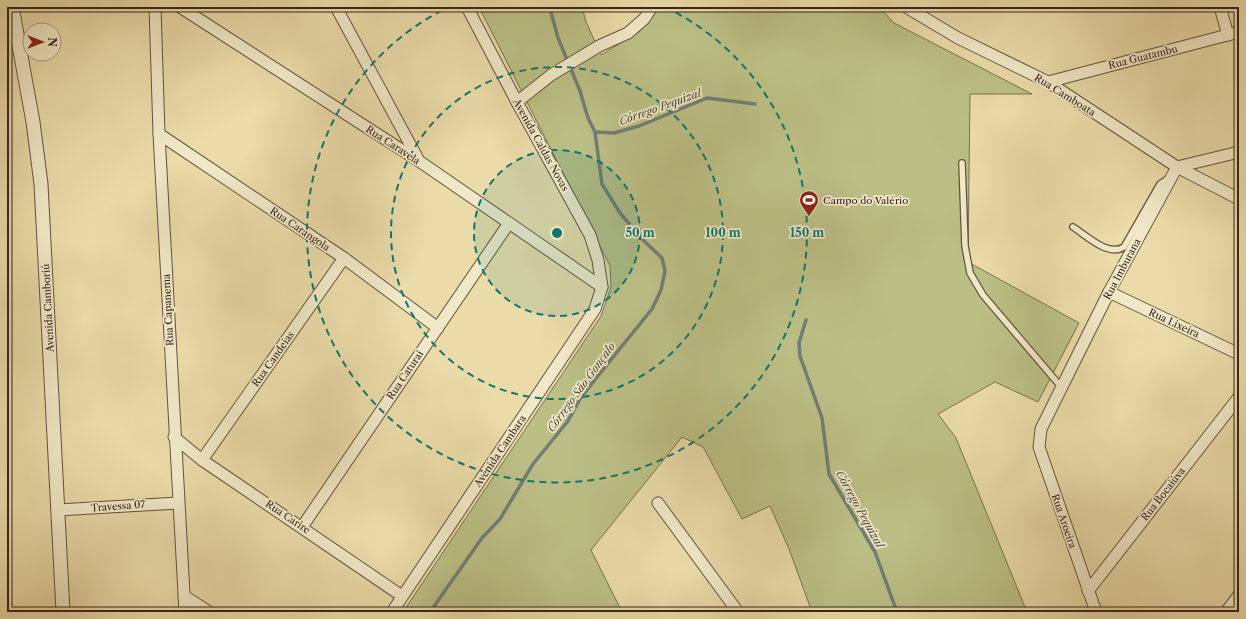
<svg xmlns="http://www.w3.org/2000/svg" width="1246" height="619" font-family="'Libre Caslon Text',serif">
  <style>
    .green { fill: #bbbf85; stroke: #787250 }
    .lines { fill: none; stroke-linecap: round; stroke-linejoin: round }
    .stream { stroke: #727e75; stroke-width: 3.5 }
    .service-casing { stroke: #63533f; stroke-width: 8 }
    .minor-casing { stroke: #63533f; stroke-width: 13 }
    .tertiary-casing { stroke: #63533f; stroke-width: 15 }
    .service { stroke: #f1e8c7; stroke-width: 5.5 }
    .minor { stroke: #f1e8c7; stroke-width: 11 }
    .tertiary { stroke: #f1e8c7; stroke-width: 13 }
    .ring { fill: none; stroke: #0f766e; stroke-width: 2; stroke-dasharray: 7 5 }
    .labels { text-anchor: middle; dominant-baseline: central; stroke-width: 3.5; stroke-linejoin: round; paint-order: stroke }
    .street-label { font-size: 10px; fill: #36261c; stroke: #f1e8c7 }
    .poi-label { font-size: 10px; fill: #36261c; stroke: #f1e8c7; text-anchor: start }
    .water-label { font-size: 11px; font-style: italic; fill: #4f4b41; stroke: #f1e8c7 }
    .centre { fill: #0f766e; stroke: #f1e8c7; stroke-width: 2 }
    .ring-label { font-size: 12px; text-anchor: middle; font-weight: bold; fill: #0f766e; stroke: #f1e8c7; stroke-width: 3.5; stroke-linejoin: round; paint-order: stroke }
  </style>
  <rect width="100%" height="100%" fill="#eadba9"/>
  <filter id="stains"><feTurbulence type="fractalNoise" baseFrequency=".005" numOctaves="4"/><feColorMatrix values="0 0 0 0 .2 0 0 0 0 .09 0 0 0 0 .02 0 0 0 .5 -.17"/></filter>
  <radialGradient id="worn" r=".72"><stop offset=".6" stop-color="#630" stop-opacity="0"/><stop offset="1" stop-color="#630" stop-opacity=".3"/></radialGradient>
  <polygon class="green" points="479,7 582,7 586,22 601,55 640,31 659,7 879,7 894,23 1032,94 970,94 968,262 1079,323 1038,402 995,382 938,414 956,438 1027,612 812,612 789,549 770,506 742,519 703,447 682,437 591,550 622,612 403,612 601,316 611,287 610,266"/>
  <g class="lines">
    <g class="stream">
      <polyline points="595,132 614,133 639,126 707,98 755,104"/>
      <polyline points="806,320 799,343 800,356 822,418 829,474 875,552 897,612"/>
      <polyline points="430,612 482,538 500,519 533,464 568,421 580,399 597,377 652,309 661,290 665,271 662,258 643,240 620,213 602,184 595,132 588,118 580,91 558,38 551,12 551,7"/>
    </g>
    <g class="service-casing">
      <g id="service">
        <polyline points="962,163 965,246 970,273 983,295 1062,388"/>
        <path d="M1073 227C1087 236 1108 257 1124 247L1160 184 1169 178"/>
      </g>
    </g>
    <g class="minor-casing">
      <g id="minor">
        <polyline points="155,7 159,134 185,612"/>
        <polyline points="180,7 419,161 602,287"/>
        <polyline points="336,7 418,159"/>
        <polyline points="906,7 958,38 1048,82 1177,167 1239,199"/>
        <polyline points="1220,7 1228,35"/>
        <polyline points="1048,82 1239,32"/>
        <polyline points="517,102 551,75 599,46 628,33 644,19 652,7"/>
        <polyline points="159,134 344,258 438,328"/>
        <polyline points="1109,292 1239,354"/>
        <polyline points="174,437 202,460 402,596"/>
        <polyline points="202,460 344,258"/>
        <polyline points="658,503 738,612"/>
        <polyline points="58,510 178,503"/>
        <polyline points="302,527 509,223"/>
        <polyline points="1088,591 1239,397"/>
        <polyline points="184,596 209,612"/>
        <polyline points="392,612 595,309 602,287 598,260 590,235 517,102 467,7"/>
        <polyline points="1096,612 1039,447 1041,429 1109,292 1177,167 1239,152"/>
        <polyline points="1226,612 1239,595"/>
      </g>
    </g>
    <g class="tertiary-casing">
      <polyline id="tertiary" points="12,7 33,122 41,184 63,612"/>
    </g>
    <use href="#service" class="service"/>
    <use href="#minor" class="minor"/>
    <use href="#tertiary" class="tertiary"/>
  </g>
  <circle cx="557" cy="233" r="83" fill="#0f766e" fill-opacity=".12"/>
  <g class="ring">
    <circle cx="557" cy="233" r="83"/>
    <circle cx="557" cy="233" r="166"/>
    <path d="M665 7A250 250 0 1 1 449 7"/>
  </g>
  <defs>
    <g id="stadium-pin" transform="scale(1)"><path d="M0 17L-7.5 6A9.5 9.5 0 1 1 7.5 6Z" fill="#8f2418" stroke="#f1e8c7"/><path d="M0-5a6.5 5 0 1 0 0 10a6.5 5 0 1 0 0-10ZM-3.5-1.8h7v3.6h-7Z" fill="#fff"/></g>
  </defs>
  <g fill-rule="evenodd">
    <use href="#stadium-pin" x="809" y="200"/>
  </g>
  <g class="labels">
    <g class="street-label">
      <text transform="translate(1143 57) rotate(-14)">Rua Guatambu</text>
      <text transform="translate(1065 95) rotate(32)">Rua Camboata</text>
      <text transform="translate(393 145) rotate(33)">Rua Caravela</text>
      <text transform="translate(541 145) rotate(61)">Avenida Caldas Novas</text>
      <text transform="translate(300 229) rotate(34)">Rua Carangola</text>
      <text transform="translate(1122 269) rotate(-62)">Rua Imburana</text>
      <text transform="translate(48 308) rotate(-93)">Avenida Camboriú</text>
      <text transform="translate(168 310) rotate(-93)">Rua Capanema</text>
      <text transform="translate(1174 323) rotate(25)">Rua Lixeira</text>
      <text transform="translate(273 359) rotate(-55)">Rua Candeias</text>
      <text transform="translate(405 375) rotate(-56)">Rua Caturai</text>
      <text transform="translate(500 451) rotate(-56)">Avenida Cambara</text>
      <text transform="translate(1163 494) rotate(-52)">Rua Bocaiúva</text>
      <text transform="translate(118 506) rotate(-4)">Travessa 07</text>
      <text transform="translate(288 517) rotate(34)">Rua Carire</text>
      <text transform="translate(1064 521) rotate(71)">Rua Aroeira</text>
    </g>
    <g class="poi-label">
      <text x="823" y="200">Campo do Valério</text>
    </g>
    <g class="water-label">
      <text transform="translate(660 107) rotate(-20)">Córrego Pequizal</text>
      <text transform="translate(581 387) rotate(-54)">Córrego São Gonçalo</text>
      <text transform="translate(860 509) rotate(61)">Córrego Pequizal</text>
    </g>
  </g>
  <circle cx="557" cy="233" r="6" class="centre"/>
  <g class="ring-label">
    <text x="640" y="237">50 m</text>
    <text x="723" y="237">100 m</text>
    <text x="807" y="237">150 m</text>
  </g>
  <rect width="1246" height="619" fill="none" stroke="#eadba9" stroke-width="24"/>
  <rect x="8" y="8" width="1230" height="603" fill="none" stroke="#36261c" stroke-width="2"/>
  <rect x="12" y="12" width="1222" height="595" fill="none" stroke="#36261c"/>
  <g transform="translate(42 42) rotate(90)"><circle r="19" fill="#f1e8c7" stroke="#a69a83"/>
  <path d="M0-3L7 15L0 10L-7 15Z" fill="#8f2418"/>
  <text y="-6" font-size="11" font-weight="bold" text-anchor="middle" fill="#36261c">N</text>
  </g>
  <rect width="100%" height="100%" filter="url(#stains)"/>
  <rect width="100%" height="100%" fill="url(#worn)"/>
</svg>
